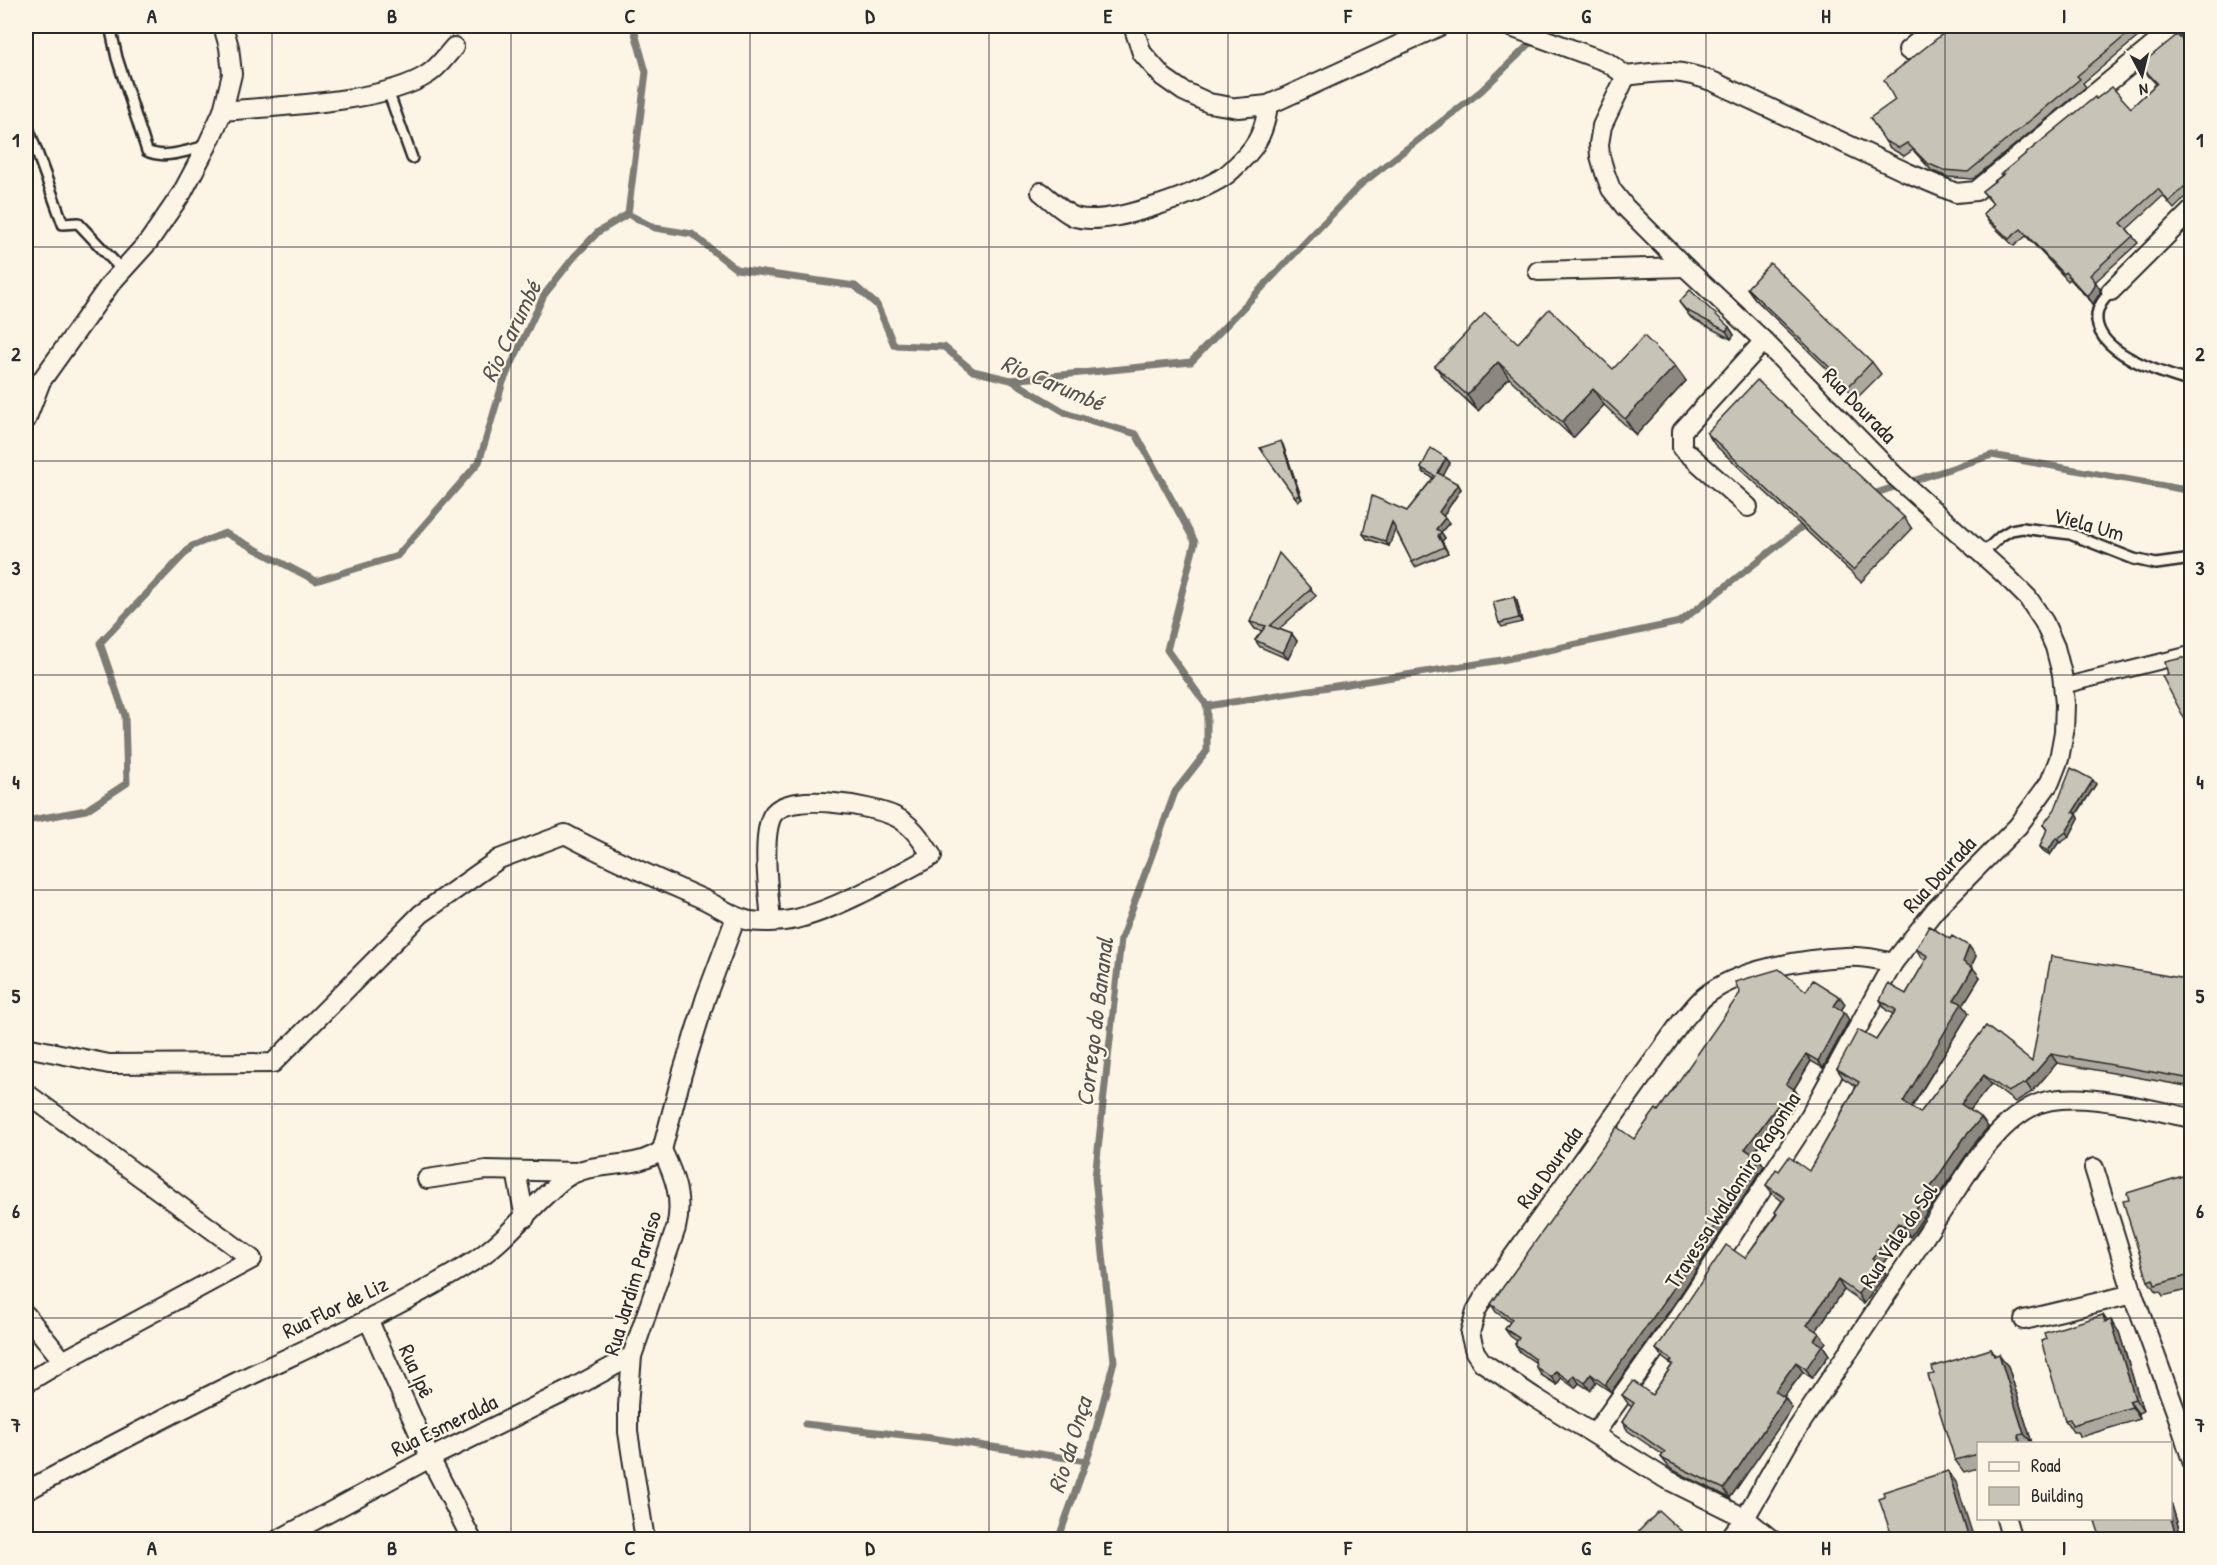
<svg xmlns="http://www.w3.org/2000/svg" width="2217" height="1565" font-family="'Patrick Hand',sans-serif">
  <style>
    .lines { fill: none; stroke-linecap: round; stroke-linejoin: round }
    .stream { stroke: #7d7b74; stroke-width: 7 }
    .service-casing { stroke: #2b2b2b; stroke-width: 14 }
    .pedestrian-casing { stroke: #2b2b2b; stroke-width: 18 }
    .minor-casing { stroke: #2b2b2b; stroke-width: 22 }
    .service { stroke: #fcf5e5; stroke-width: 9 }
    .pedestrian { stroke: #fcf5e5; stroke-width: 14 }
    .minor { stroke: #fcf5e5; stroke-width: 18 }
    .wall { fill: #aca89d; stroke: #2b2b2b; stroke-width: 1.5 }
    .shaded-wall { fill: #8c8880; stroke: #2b2b2b; stroke-width: 1.5 }
    .building { fill: #c8c3b7; stroke: #2b2b2b; stroke-width: 1.5 }
    .grid { fill: none; stroke: #2b2b2b; stroke-width: 1.5; stroke-opacity: 0.55 }
    .labels { text-anchor: middle; dominant-baseline: central; stroke-width: 4.5; stroke-linejoin: round; paint-order: stroke }
    .street-label { font-size: 22px; fill: #2b2b2b; stroke: #fcf5e5 }
    .water-label { font-size: 24px; font-style: italic; fill: #545350; stroke: #fcf5e5 }
    .neatline { fill: none; stroke: #2b2b2b; stroke-width: 2 }
    .grid-label { font-size: 20px; text-anchor: middle; font-weight: bold; fill: #2b2b2b }
  </style>
  <rect width="100%" height="100%" fill="#fcf5e5"/>
  <filter id="ink" filterUnits="userSpaceOnUse"><feTurbulence type="fractalNoise" baseFrequency=".0167" numOctaves="2"/><feDisplacementMap in="SourceGraphic" scale="12" xChannelSelector="R" yChannelSelector="G"/><feConvolveMatrix kernelMatrix="1 2 1 2 8 2 1 2 1" color-interpolation-filters="sRGB"/></filter>
  <g filter="url(#ink)">
    <g class="lines">
      <g class="stream">
        <polyline points="628,214 646,72 633,26"/>
        <polyline points="1011,380 1191,362 1360,185 1481,91 1548,26"/>
        <polyline points="1870,495 1992,455 2192,491"/>
        <polyline points="1207,706 1502,660 1680,622 1808,522"/>
        <polyline points="26,821 86,810 127,783 125,716 100,643 192,546 225,533 316,581 397,556 479,462 503,382 544,295 574,257 598,232 628,214 655,228 692,234 736,269 855,286 877,305 894,345 944,347 973,371 1011,380 1068,414 1136,434 1195,542 1167,650 1207,706"/>
        <polyline points="805,1424 931,1438 1087,1461"/>
        <polyline points="1058,1540 1091,1448 1114,1361 1095,1177 1121,939 1175,792 1207,751 1207,706"/>
      </g>
      <g class="service-casing">
        <g id="service">
          <path d="M110 26 117 58 147 151C165 160 188 150 207 146"/>
          <polyline points="388,91 412,158"/>
          <polyline points="26,122 63,224 78,223 122,270"/>
          <path d="M2111 291C2105 298 2098 305 2097 315 2093 353 2164 374 2192 382"/>
          <polyline points="1982,554 2001,536 2011,530 2022,528 2070,534 2134,559 2156,564 2192,559"/>
        </g>
      </g>
      <g class="pedestrian-casing">
        <polyline id="pedestrian" points="2063,686 2186,655 2192,656"/>
      </g>
      <g class="minor-casing">
        <g id="minor">
          <polyline points="1133,26 1142,53 1163,77 1183,91 1209,103 1238,108 1268,105 1440,26"/>
          <polyline points="1508,26 1607,62 1626,76"/>
          <polyline points="1908,50 1937,26"/>
          <path d="M1626 76 1602 126 1599 144 1600 156 1605 173 1611 189 1625 207 1685 267 1764 341 1895 476 2003 573 2028 598 2044 622 2055 647 2062 674 2065 704 2064 732 2059 759 2050 782 2018 826 1935 910 1893 963C1877 959 1862 956 1846 957 1804 959 1737 969 1704 997 1696 1004 1689 1014 1682 1021L1484 1297 1476 1311 1470 1333 1475 1352 1482 1362 1534 1397 1666 1479 1745 1518 1772 1540"/>
          <path d="M1626 76C1664 71 1677 68 1714 82L1908 173 1956 193 1976 191 2177 26"/>
          <path d="M223 111C276 106 385 103 428 74 438 68 446 56 454 47"/>
          <path d="M1041 192C1051 200 1064 213 1075 217 1108 227 1190 196 1220 179 1228 175 1235 167 1241 161 1259 144 1265 128 1268 105"/>
          <polyline points="1538,271 1685,267"/>
          <polyline points="2111,291 2192,210"/>
          <polyline points="26,420 41,381 111,283 149,241 182,193 207,146 223,111 232,74 229,47 223,26"/>
          <polyline points="1748,507 1682,448 1682,431 1764,341"/>
          <path d="M26 1047 109 1064 273 1063 421 914 499 859 565 834C611 859 658 879 705 900 720 907 734 918 750 921 764 923 783 922 796 919 838 909 893 877 932 856 922 841 912 824 894 816 872 806 786 790 772 816 761 838 769 896 771 921"/>
          <polyline points="26,1093 252,1259 63,1361 26,1383"/>
          <polyline points="2094,1168 2133,1294 2180,1423 2192,1461"/>
          <polyline points="516,1171 525,1218"/>
          <polyline points="427,1179 486,1170 577,1172"/>
          <polyline points="26,1315 63,1361"/>
          <polyline points="368,1319 430,1458 472,1540"/>
          <polyline points="2024,1320 2133,1294"/>
          <polyline points="1595,1433 1684,1309 1810,1116 1893,963"/>
          <path d="M26 1491C99 1452 172 1413 247 1377 325 1340 405 1305 477 1259 511 1236 533 1203 564 1179 593 1158 634 1172 662 1150L682 1074 706 997 736 917"/>
          <polyline points="2006,1519 2012,1540"/>
          <polyline points="278,1540 430,1458 575,1387 632,1356"/>
          <path d="M645 1540 628 1432V1406L632 1356 676 1228C683 1199 675 1177 662 1150"/>
          <path d="M1728 1540 1745 1518 1789 1441 1980 1154C1995 1136 2010 1118 2031 1107 2070 1086 2149 1110 2192 1118"/>
        </g>
      </g>
      <use href="#service" class="service"/>
      <use href="#pedestrian" class="pedestrian"/>
      <use href="#minor" class="minor"/>
    </g>
    <g class="wall">
      <polygon points="1953,26 2151,26 2083,83 2086,87 1973,179 1948,177 1932,171 1913,150 1904,156 1890,148 1885,141 1895,100"/>
      <polygon points="2192,50 2192,191 2174,209 2163,196 2127,229 2138,243 2095,282 2100,289 2100,293 2093,304 2070,279 2068,281 2026,236 2014,246 1988,221 1983,214 1993,204 1982,191 2002,175 2001,174 2096,99 2131,108 2156,84 2145,72 2140,65"/>
      <polygon points="1747,288 1872,362 1881,374 1857,398 1755,299"/>
      <polygon points="1679,302 1729,327 1734,335 1731,339 1691,318"/>
      <polygon points="1518,343 1613,369 1675,366 1686,381 1636,435 1604,405 1573,438 1509,378 1478,411 1446,381 1435,366"/>
      <polygon points="1707,433 1904,517 1912,529 1861,582 1715,445"/>
      <polygon points="1283,445 1302,499 1298,501 1263,452"/>
      <polygon points="1446,458 1450,463 1443,476 1458,484 1461,489 1443,516 1449,523 1441,532 1445,538 1442,541 1448,553 1415,567 1412,562 1395,529 1389,546 1367,539 1363,534 1407,511 1433,478 1424,473 1421,468"/>
      <polygon points="1311,589 1316,596 1279,629 1292,634 1297,641 1288,659 1260,647 1255,640 1262,631 1255,629 1250,622"/>
      <polygon points="1514,597 1517,601 1522,622 1502,627 1499,623"/>
      <polygon points="2096,784 2077,814 2079,818 2069,837 2060,843 2059,842 2050,855 2043,851 2040,847 2047,830 2043,825"/>
      <polygon points="1950,939 1969,946 1976,956 1971,967 1980,977 1963,1005 1969,1013 1912,1107 1920,1113 1986,1026 2032,1062 2192,980 2192,1087 2057,1063 2032,1092 2015,1102 1991,1084 1970,1110 1981,1118 1988,1127 1971,1148 1910,1237 1905,1233 1881,1266 1886,1274 1864,1304 1844,1290 1816,1331 1826,1342 1823,1346 1829,1355 1812,1378 1803,1372 1784,1397 1792,1408 1730,1498 1671,1469 1668,1466 1661,1457 1663,1455 1628,1431 1622,1422 1632,1407 1629,1405 1622,1395 1652,1395 1672,1365 1663,1358 1656,1349 1745,1258 1776,1214 1775,1212 1782,1201 1773,1194 1766,1185 1779,1171 1809,1171 1856,1086 1843,1078 1837,1069 1876,1040 1893,1014 1886,1010 1880,1000 1906,994 1926,960 1922,958 1916,949"/>
      <polygon points="1806,991 1840,997 1845,1004 1841,1011 1849,1020 1823,1068 1811,1061 1794,1089 1799,1096 1790,1112 1785,1109 1753,1154 1759,1158 1764,1166 1675,1303 1611,1392 1596,1382 1590,1390 1579,1383 1575,1388 1561,1378 1557,1385 1541,1375 1536,1367 1536,1363 1520,1352 1515,1344 1517,1341 1510,1336 1505,1329 1510,1322 1496,1312 1491,1304 1658,1111"/>
      <polygon points="2191,1181 2191,1289 2163,1296 2160,1291 2156,1292 2148,1281"/>
      <polygon points="2103,1315 2107,1321 2119,1332 2143,1411 2138,1413 2140,1419 2080,1437 2077,1432 2073,1432 2065,1420 2046,1339"/>
      <polygon points="1991,1349 1995,1355 2008,1366 2032,1443 1978,1443 1978,1468 1964,1472 1955,1460 1934,1374"/>
      <polygon points="2170,1499 2182,1539 2101,1539 2170,1518"/>
    </g>
    <g class="shaded-wall">
      <polygon points="2192,175 2192,191 2190,193 2185,186"/>
      <polygon points="2095,281 2100,289 2100,293 2093,304 2088,297"/>
      <polygon points="1729,327 1734,335 1731,339 1726,331"/>
      <polygon points="1498,362 1509,378 1478,411 1467,395"/>
      <polygon points="1675,366 1686,381 1636,435 1625,419"/>
      <polygon points="1593,389 1604,405 1573,438 1562,422"/>
      <polygon points="1281,441 1283,445 1302,499 1299,495"/>
      <polygon points="1446,458 1450,463 1442,478 1438,473"/>
      <polygon points="1458,484 1461,489 1442,518 1439,512"/>
      <polygon points="1445,518 1449,523 1441,532 1445,538 1442,541 1448,553 1444,547 1436,529"/>
      <polygon points="1392,522 1396,528 1389,546 1385,541"/>
      <polygon points="1514,597 1517,601 1522,622 1519,618"/>
      <polygon points="1292,634 1297,641 1288,659 1283,653"/>
      <polygon points="2093,780 2096,784 2075,816 2073,812"/>
      <polygon points="2077,814 2079,818 2069,837 2066,832"/>
      <polygon points="2056,838 2059,842 2050,855 2048,851"/>
      <polygon points="1969,946 1976,956 1969,971 1963,962"/>
      <polygon points="1973,968 1980,977 1963,1005 1969,1013 1909,1111 1903,1102 1954,1000"/>
      <polygon points="1840,997 1845,1004 1839,1014 1834,1006"/>
      <polygon points="1844,1012 1849,1020 1823,1068 1818,1061"/>
      <polygon points="1806,1054 1811,1061 1792,1092 1786,1084"/>
      <polygon points="2051,1054 2057,1063 2032,1092 2026,1083"/>
      <polygon points="1984,1075 1991,1084 1968,1113 1961,1104"/>
      <polygon points="1794,1089 1799,1096 1790,1112 1785,1105"/>
      <polygon points="1780,1102 1785,1109 1751,1157 1745,1149"/>
      <polygon points="1981,1118 1988,1127 1971,1148 1910,1237 1904,1227 1964,1138"/>
      <polygon points="1759,1158 1764,1166 1675,1303 1611,1392 1605,1385"/>
      <polygon points="1898,1223 1905,1233 1881,1266 1886,1274 1864,1304 1858,1294 1872,1259"/>
      <polygon points="1838,1280 1844,1290 1814,1334 1807,1325"/>
      <polygon points="2111,1320 2119,1332 2143,1411 2135,1399"/>
      <polygon points="1819,1333 1826,1342 1823,1346 1829,1355 1812,1378 1806,1369 1814,1340"/>
      <polygon points="1999,1354 2008,1366 2032,1443 2024,1434"/>
      <polygon points="1796,1362 1803,1372 1781,1400 1775,1391"/>
      <polygon points="1556,1371 1561,1378 1557,1385 1551,1377"/>
      <polygon points="1591,1374 1596,1382 1590,1390 1585,1383"/>
      <polygon points="1574,1375 1579,1383 1575,1388 1570,1381"/>
      <polygon points="1785,1398 1792,1408 1730,1498 1724,1489"/>
      <polygon points="2129,1401 2138,1413 2140,1419 2132,1407"/>
      <polygon points="1948,1471 1956,1482 1974,1539 1969,1539"/>
      <polygon points="2170,1499 2182,1539 2179,1539 2176,1536 2170,1515"/>
    </g>
    <g class="building">
      <polygon points="1953,26 2137,26 2077,76 2080,79 1968,172 1943,170 1927,163 1907,143 1899,148 1885,141 1870,118 1895,100 1884,80"/>
      <polygon points="2177,35 2192,50 2192,175 2185,186 2169,202 2158,189 2121,223 2133,236 2090,275 2095,281 2095,286 2088,297 2065,272 2063,274 2021,229 2009,239 1983,214 1993,203 1982,191 2004,174 2001,174 2095,97 2096,99 2112,87 2131,108 2157,83 2140,65"/>
      <polygon points="1770,263 1872,362 1849,386 1747,288"/>
      <polygon points="1690,290 1729,327 1726,331 1686,310 1679,302"/>
      <polygon points="1549,309 1613,369 1644,336 1675,366 1625,419 1593,389 1562,422 1498,362 1467,395 1435,366 1485,313 1518,343"/>
      <polygon points="1757,380 1904,517 1853,570 1707,433"/>
      <polygon points="1281,441 1299,495 1295,497 1260,448"/>
      <polygon points="1431,448 1446,458 1438,473 1458,484 1439,512 1445,518 1436,529 1441,532 1438,536 1444,547 1412,562 1392,522 1385,541 1363,534 1372,496 1407,511 1435,476 1421,468"/>
      <polygon points="1279,553 1311,589 1270,626 1292,634 1283,653 1255,640 1266,626 1250,622"/>
      <polygon points="1514,597 1519,618 1499,623 1493,602"/>
      <polygon points="2192,657 2192,733 2162,676 2168,675 2165,662 2182,658 2190,658"/>
      <polygon points="2071,768 2093,780 2073,812 2077,814 2066,832 2057,839 2056,838 2048,851 2040,847 2047,829 2043,825 2055,809"/>
      <polygon points="1929,926 1950,939 1952,936 1969,946 1963,962 1973,968 1954,1000 1962,1003 1903,1102 1920,1113 1986,1026 2032,1062 2051,956 2192,980 2192,1079 2051,1054 2026,1083 2008,1092 1984,1075 1961,1104 1981,1118 1964,1138 1904,1227 1898,1223 1872,1259 1880,1264 1858,1294 1838,1280 1807,1325 1819,1333 1814,1340 1822,1345 1806,1369 1796,1362 1775,1391 1785,1398 1724,1489 1665,1460 1661,1457 1665,1452 1622,1422 1634,1403 1622,1395 1633,1381 1652,1395 1673,1364 1670,1362 1672,1360 1656,1349 1726,1245 1745,1258 1777,1214 1775,1212 1785,1198 1766,1185 1776,1169 1779,1171 1789,1157 1809,1171 1859,1082 1837,1069 1858,1030 1876,1040 1896,1010 1880,1000 1888,984 1906,994 1928,956 1916,949"/>
      <polygon points="1779,969 1806,991 1813,980 1840,997 1834,1006 1844,1012 1818,1061 1806,1054 1786,1084 1794,1089 1785,1105 1780,1102 1745,1149 1759,1158 1669,1295 1605,1385 1591,1374 1585,1383 1574,1375 1570,1381 1556,1371 1551,1377 1536,1367 1535,1359 1515,1344 1519,1338 1505,1329 1512,1319 1491,1304 1617,1127 1634,1139 1656,1109 1658,1111 1740,993 1735,982"/>
      <polygon points="2186,1175 2189,1182 2192,1181 2192,1290 2187,1276 2155,1285 2153,1279 2148,1281 2123,1201 2129,1200 2127,1193"/>
      <polygon points="2103,1315 2105,1322 2111,1320 2135,1399 2129,1401 2132,1407 2072,1425 2070,1419 2065,1420 2041,1341 2046,1339 2044,1333"/>
      <polygon points="1991,1349 1994,1356 1999,1354 2024,1434 2018,1435 2020,1441 2013,1443 1978,1443 1978,1454 1955,1460 1928,1375 1934,1374 1932,1367"/>
      <polygon points="1948,1471 1969,1539 1893,1539 1879,1499 1885,1497 1883,1492"/>
      <polygon points="1659,1511 1689,1538 1687,1539 1631,1539"/>
      <polygon points="2170,1515 2176,1536 2170,1537 2171,1539 2101,1539 2094,1518 2170,1518"/>
    </g>
  </g>
  <path class="grid" d="M272 26V1540M511 26V1540M750 26V1540M989 26V1540M1228 26V1540M1467 26V1540M1706 26V1540M1945 26V1540M26 247H2192M26 461H2192M26 675H2192M26 890H2192M26 1104H2192M26 1318H2192"/>
  <g class="labels">
    <g class="street-label">
      <text transform="translate(1860 405) rotate(46)">Rua Dourada</text>
      <text transform="translate(2089 524) rotate(16)">Viela Um</text>
      <text transform="translate(1939 874) rotate(-47)">Rua Dourada</text>
      <text transform="translate(1549 1167) rotate(-54)">Rua Dourada</text>
      <text transform="translate(1732 1190) rotate(-57)">Travessa Waldomiro Ragonha</text>
      <text transform="translate(1898 1235) rotate(-56)">Rua Vale do Sol</text>
      <text transform="translate(632 1283) rotate(-73)">Rua Jardim Paraíso</text>
      <text transform="translate(335 1307) rotate(-26)">Rua Flor de Liz</text>
      <text transform="translate(417 1371) rotate(66)">Rua Ipê</text>
      <text transform="translate(444 1425) rotate(-26)">Rua Esmeralda</text>
    </g>
    <g class="water-label">
      <text transform="translate(510 331) rotate(-64)">Rio Carumbé</text>
      <text transform="translate(1053 382) rotate(23)">Rio Carumbé</text>
      <text transform="translate(1094 1022) rotate(-83)">Corrego do Bananal</text>
      <text transform="translate(1069 1445) rotate(-73)">Rio da Onça</text>
    </g>
  </g>
  <rect width="2217" height="1565" fill="none" stroke="#fcf5e5" stroke-width="66"/>
  <rect x="1977" y="1442" width="195" height="78" fill="#fcf5e5" stroke="#a8a49b" stroke-width="1.5"/>
  <rect x="1989" y="1462" width="30" height="9" fill="#fcf5e5" stroke="#a8a49b" stroke-width="1.5"/>
  <text x="2031" y="1472" font-size="18" fill="#2b2b2b">Road</text>
  <rect x="1989" y="1487" width="30" height="18" fill="#c8c3b7" stroke="#a8a49b" stroke-width="1.5"/>
  <text x="2031" y="1502" font-size="18" fill="#2b2b2b">Building</text>
  <g transform="translate(2142 75) rotate(173)" stroke="#fcf5e5" stroke-width="4.5" paint-order="stroke">
  <path d="M0-4.5L10 22L0 15L-10 22Z" fill="#2b2b2b"/>
  <text y="-9" font-size="16" font-weight="bold" text-anchor="middle" fill="#2b2b2b">N</text>
  </g>
  <rect x="33" y="33" width="2151" height="1499" class="neatline"/>
  <g class="grid-label">
    <text x="152" y="23">A</text>
    <text x="392" y="23">B</text>
    <text x="630" y="23">C</text>
    <text x="870" y="23">D</text>
    <text x="1108" y="23">E</text>
    <text x="1348" y="23">F</text>
    <text x="1586" y="23">G</text>
    <text x="1826" y="23">H</text>
    <text x="2064" y="23">I</text>
    <text x="16" y="147">1</text>
    <text x="2200" y="147">1</text>
    <text x="16" y="361">2</text>
    <text x="2200" y="361">2</text>
    <text x="16" y="575">3</text>
    <text x="2200" y="575">3</text>
    <text x="16" y="789">4</text>
    <text x="2200" y="789">4</text>
    <text x="16" y="1003">5</text>
    <text x="2200" y="1003">5</text>
    <text x="16" y="1218">6</text>
    <text x="2200" y="1218">6</text>
    <text x="16" y="1432">7</text>
    <text x="2200" y="1432">7</text>
    <text x="152" y="1555">A</text>
    <text x="392" y="1555">B</text>
    <text x="630" y="1555">C</text>
    <text x="870" y="1555">D</text>
    <text x="1108" y="1555">E</text>
    <text x="1348" y="1555">F</text>
    <text x="1586" y="1555">G</text>
    <text x="1826" y="1555">H</text>
    <text x="2064" y="1555">I</text>
  </g>
</svg>
